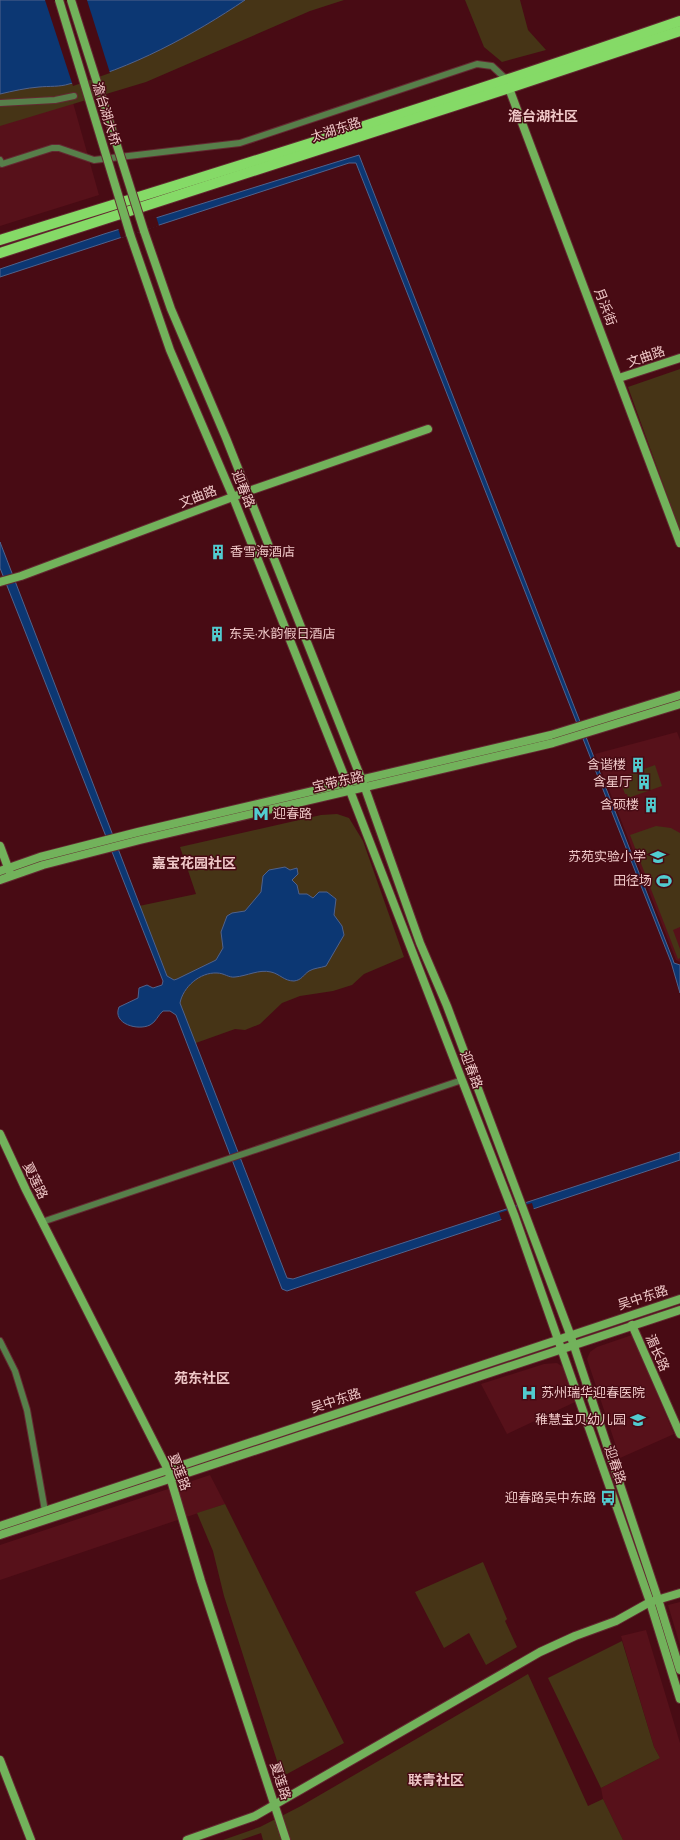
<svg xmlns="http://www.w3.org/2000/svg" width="680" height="1840" font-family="'Sofia Sans Condensed','Noto Sans SC',sans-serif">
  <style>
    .built { fill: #57111a }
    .green { fill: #463416 }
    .water { fill: #0c3773; stroke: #50628c }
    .pier { fill: #480b14 }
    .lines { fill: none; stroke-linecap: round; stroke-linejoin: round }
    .street-casing { stroke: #632931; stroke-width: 8 }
    .secondary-casing { stroke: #632931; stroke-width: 10 }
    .primary-casing { stroke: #632931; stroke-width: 12 }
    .street { stroke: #577f4a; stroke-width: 6 }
    .secondary { stroke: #72b25b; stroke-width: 8 }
    .primary { stroke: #85da67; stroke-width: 10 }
    .secondary-bridge-casing { stroke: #632931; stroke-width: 10; stroke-linecap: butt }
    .secondary-bridge { stroke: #72b25b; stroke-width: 8 }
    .labels { text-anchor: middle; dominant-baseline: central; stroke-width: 3; stroke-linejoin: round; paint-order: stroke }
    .street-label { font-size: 13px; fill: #efc7c7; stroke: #480b14 }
    .poi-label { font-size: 13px; fill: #efc7c7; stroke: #480b14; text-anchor: end }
    .neighbourhood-label { font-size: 14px; font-weight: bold; fill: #efc7c7; stroke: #480b14 }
  </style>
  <rect width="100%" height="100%" fill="#480b14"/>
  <g class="built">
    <polygon points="70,92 99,195 0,226 0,100"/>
    <polygon points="677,732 680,740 680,962 676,960 595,754"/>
    <polygon points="632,1335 674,1434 620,1458 587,1359 590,1352 597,1347"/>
    <polygon points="557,1363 563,1367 565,1372 575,1402 507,1434 481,1384 544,1364"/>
    <polygon points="210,1475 225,1504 0,1580 0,1545"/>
    <polygon points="680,1602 680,1645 668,1605"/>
    <polygon points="646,1630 680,1743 680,1840 623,1840 603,1799 601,1788 660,1758 654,1747 621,1636"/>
  </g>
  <g class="green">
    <polygon points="126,0 344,0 310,11 146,82 0,126 0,49"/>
    <polygon points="465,0 520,0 528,30 546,50 502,62 484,47"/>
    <polygon points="680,369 680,531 628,387"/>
    <polygon points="655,765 662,786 628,798 627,794 625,794 622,786 625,784 622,777"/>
    <polygon points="337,814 349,818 363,841 404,957 364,974 352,985 333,991 300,996 282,1003 260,1024 245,1030 235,1029 193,1044 139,906 196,894 180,847 321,815"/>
    <polygon points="656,826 671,828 680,833 680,927 673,930 680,949 680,958 678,959 630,835"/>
    <polygon points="225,1504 344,1743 287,1774 283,1773 279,1767 224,1596 213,1551 197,1513"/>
    <polygon points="483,1562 507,1619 505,1621 517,1647 486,1665 469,1633 444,1648 415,1592"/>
    <polygon points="622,1641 654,1747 660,1758 601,1788 548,1678"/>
    <polygon points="528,1674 588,1806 603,1799 623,1840 263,1840 261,1833 241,1840 223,1840 260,1827 301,1806"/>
  </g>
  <g class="water">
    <path d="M0 0H245C195 34 129 70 69 84 60 87 49 86 39 87 26 88 13 91 0 94Z"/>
    <polygon points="359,155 673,960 674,963 680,965 680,993 671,962 356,163 349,163 0,277 0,269 104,234"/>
    <path d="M0 542 167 976 174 980 177 979 216 960 223 948 221 932 227 916 232 913 245 911 261 892 263 876 269 870 285 867 290 870 297 868 298 874 292 880 297 885 299 894H307L313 898 319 892H327L336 899 334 915 342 926 344 935 326 966C320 968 314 968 309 971 303 975 302 980 294 981 284 981 280 974 271 972 259 969 247 976 235 977 229 978 224 973 217 973 200 972 183 987 180 1003L287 1278 293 1279 680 1152V1160L287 1291 282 1289 176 1015 170 1011H163C158 1015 156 1022 150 1025 138 1031 112 1024 119 1007L138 998 139 988 147 985 153 988 162 985 163 981 0 568Z"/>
  </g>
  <g class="pier">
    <polygon points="45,0 87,0 110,73 73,86"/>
    <polygon points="156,216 159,226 121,238 118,228"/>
    <polygon points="532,1203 534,1210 502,1221 499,1213"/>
  </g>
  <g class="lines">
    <g class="street-casing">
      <g id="street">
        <polyline points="0,103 55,100 74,96"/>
        <polyline points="0,160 2,164 52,148 59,148 94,160 240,143 477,64 492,66 507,80"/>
        <polyline points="42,1222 462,1080"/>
        <polyline points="0,1341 15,1371 27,1410 45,1511"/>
      </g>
    </g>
    <g class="secondary-casing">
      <g id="secondary">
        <polyline points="507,83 680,543"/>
        <polyline points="144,231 171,309 226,438 365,788 420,943 447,1006 570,1334 658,1599 680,1670"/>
        <polyline points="130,234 170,350 233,497 347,783 515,1217 650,1602 680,1699"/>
        <polyline points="619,378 680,358"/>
        <polyline points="0,582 21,576 246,492 428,429"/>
        <polyline points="0,846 10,873"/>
        <polyline points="0,871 40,857 138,832 551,735 680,695"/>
        <polyline points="0,880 43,865 140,840 553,743 680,704"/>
        <polyline points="0,1134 26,1190 168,1470 201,1581 286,1840"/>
        <polyline points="632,1325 680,1434"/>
        <polyline points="0,1526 680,1299"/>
        <polyline points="0,1535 680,1310"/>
        <polyline points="0,1760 31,1840"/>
        <polyline points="187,1840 255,1816 540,1652 575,1636 616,1621 650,1602 680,1593"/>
      </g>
    </g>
    <g class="primary-casing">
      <g id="primary">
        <path d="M0 240C227 170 455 99 680 21"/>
        <polyline points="0,253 509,88 680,31"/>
      </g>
    </g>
    <use href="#street" class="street"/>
    <use href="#secondary" class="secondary"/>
    <use href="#primary" class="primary"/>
    <g class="secondary-bridge-casing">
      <g id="secondary-bridge">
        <polyline points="59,0 130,234"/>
        <polyline points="71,0 144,231"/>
      </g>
    </g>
    <use href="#secondary-bridge" class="secondary-bridge"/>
  </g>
  <defs>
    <g id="building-bare" transform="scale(1.2)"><path d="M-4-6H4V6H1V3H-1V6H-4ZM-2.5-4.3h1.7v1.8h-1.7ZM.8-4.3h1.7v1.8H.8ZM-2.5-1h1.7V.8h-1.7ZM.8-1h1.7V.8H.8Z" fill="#52ccd0" stroke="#480b14" stroke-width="2.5" paint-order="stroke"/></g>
    <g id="metro-bare" transform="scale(1.2)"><path d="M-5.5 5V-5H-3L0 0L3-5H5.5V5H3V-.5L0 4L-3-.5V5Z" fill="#52ccd0" stroke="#480b14" stroke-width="2.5" paint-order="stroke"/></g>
    <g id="school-bare" transform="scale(1.2)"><path d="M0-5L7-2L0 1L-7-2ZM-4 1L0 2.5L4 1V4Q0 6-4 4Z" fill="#52ccd0" stroke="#480b14" stroke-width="2.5" paint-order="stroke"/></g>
    <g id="stadium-bare" transform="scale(1.2)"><path d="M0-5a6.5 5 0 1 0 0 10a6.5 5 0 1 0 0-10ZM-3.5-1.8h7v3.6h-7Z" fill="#52ccd0" stroke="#480b14" stroke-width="2.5" paint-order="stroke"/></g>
    <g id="hospital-bare" transform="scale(1.2)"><path d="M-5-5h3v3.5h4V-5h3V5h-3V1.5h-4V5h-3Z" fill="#52ccd0" stroke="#480b14" stroke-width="2.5" paint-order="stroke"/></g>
    <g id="bus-bare" transform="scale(1.2)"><path d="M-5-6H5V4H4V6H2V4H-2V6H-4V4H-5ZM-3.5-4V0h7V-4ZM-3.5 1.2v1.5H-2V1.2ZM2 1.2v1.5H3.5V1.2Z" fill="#52ccd0" stroke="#480b14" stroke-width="2.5" paint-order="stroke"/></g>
  </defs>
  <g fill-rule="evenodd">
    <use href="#building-bare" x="218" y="552"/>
    <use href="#building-bare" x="217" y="634"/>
    <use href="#building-bare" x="638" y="765"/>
    <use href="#building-bare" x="644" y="782"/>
    <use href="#building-bare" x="651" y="805"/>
    <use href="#metro-bare" x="261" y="814"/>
    <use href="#school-bare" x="658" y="857"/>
    <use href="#stadium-bare" x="664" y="881"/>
    <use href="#hospital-bare" x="529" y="1393"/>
    <use href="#school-bare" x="638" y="1420"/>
    <use href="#bus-bare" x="608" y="1498"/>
  </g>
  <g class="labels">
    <g class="street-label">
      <text transform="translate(106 114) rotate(73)">澹台湖大桥</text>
      <text transform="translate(336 130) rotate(-18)">太湖东路</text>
      <text transform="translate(605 307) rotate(69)">月浜街</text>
      <text transform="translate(646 357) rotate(-19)">文曲路</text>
      <text transform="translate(243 489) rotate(68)">迎春路</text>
      <text transform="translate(198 497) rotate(-21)">文曲路</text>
      <text transform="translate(338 782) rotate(-13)">宝带东路</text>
      <text transform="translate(471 1070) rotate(69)">迎春路</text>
      <text transform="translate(35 1181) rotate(64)">夏莲路</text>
      <text transform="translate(643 1298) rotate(-18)">吴中东路</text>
      <text transform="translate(657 1353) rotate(66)">湄长路</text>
      <text transform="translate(336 1401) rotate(-18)">吴中东路</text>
      <text transform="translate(615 1465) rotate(71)">迎春路</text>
      <text transform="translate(179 1472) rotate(69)">夏莲路</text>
      <text transform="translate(280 1781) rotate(72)">夏莲路</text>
    </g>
    <g class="poi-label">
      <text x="230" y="552" text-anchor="start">香雪海酒店</text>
      <text x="229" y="634" text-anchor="start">东吴·水韵假日酒店</text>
      <text x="626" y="765">含谐楼</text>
      <text x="632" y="782">含星厅</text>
      <text x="639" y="805">含硕楼</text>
      <text x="273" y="814" text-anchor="start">迎春路</text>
      <text x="646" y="857">苏苑实验小学</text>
      <text x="652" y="881">田径场</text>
      <text x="541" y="1393" text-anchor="start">苏州瑞华迎春医院</text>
      <text x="626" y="1420">稚慧宝贝幼儿园</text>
      <text x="596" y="1498">迎春路吴中东路</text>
    </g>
    <g class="neighbourhood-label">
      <text x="543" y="116">澹台湖社区</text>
      <text x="194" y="863">嘉宝花园社区</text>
      <text x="202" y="1378">苑东社区</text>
      <text x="436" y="1780">联青社区</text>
    </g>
  </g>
</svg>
